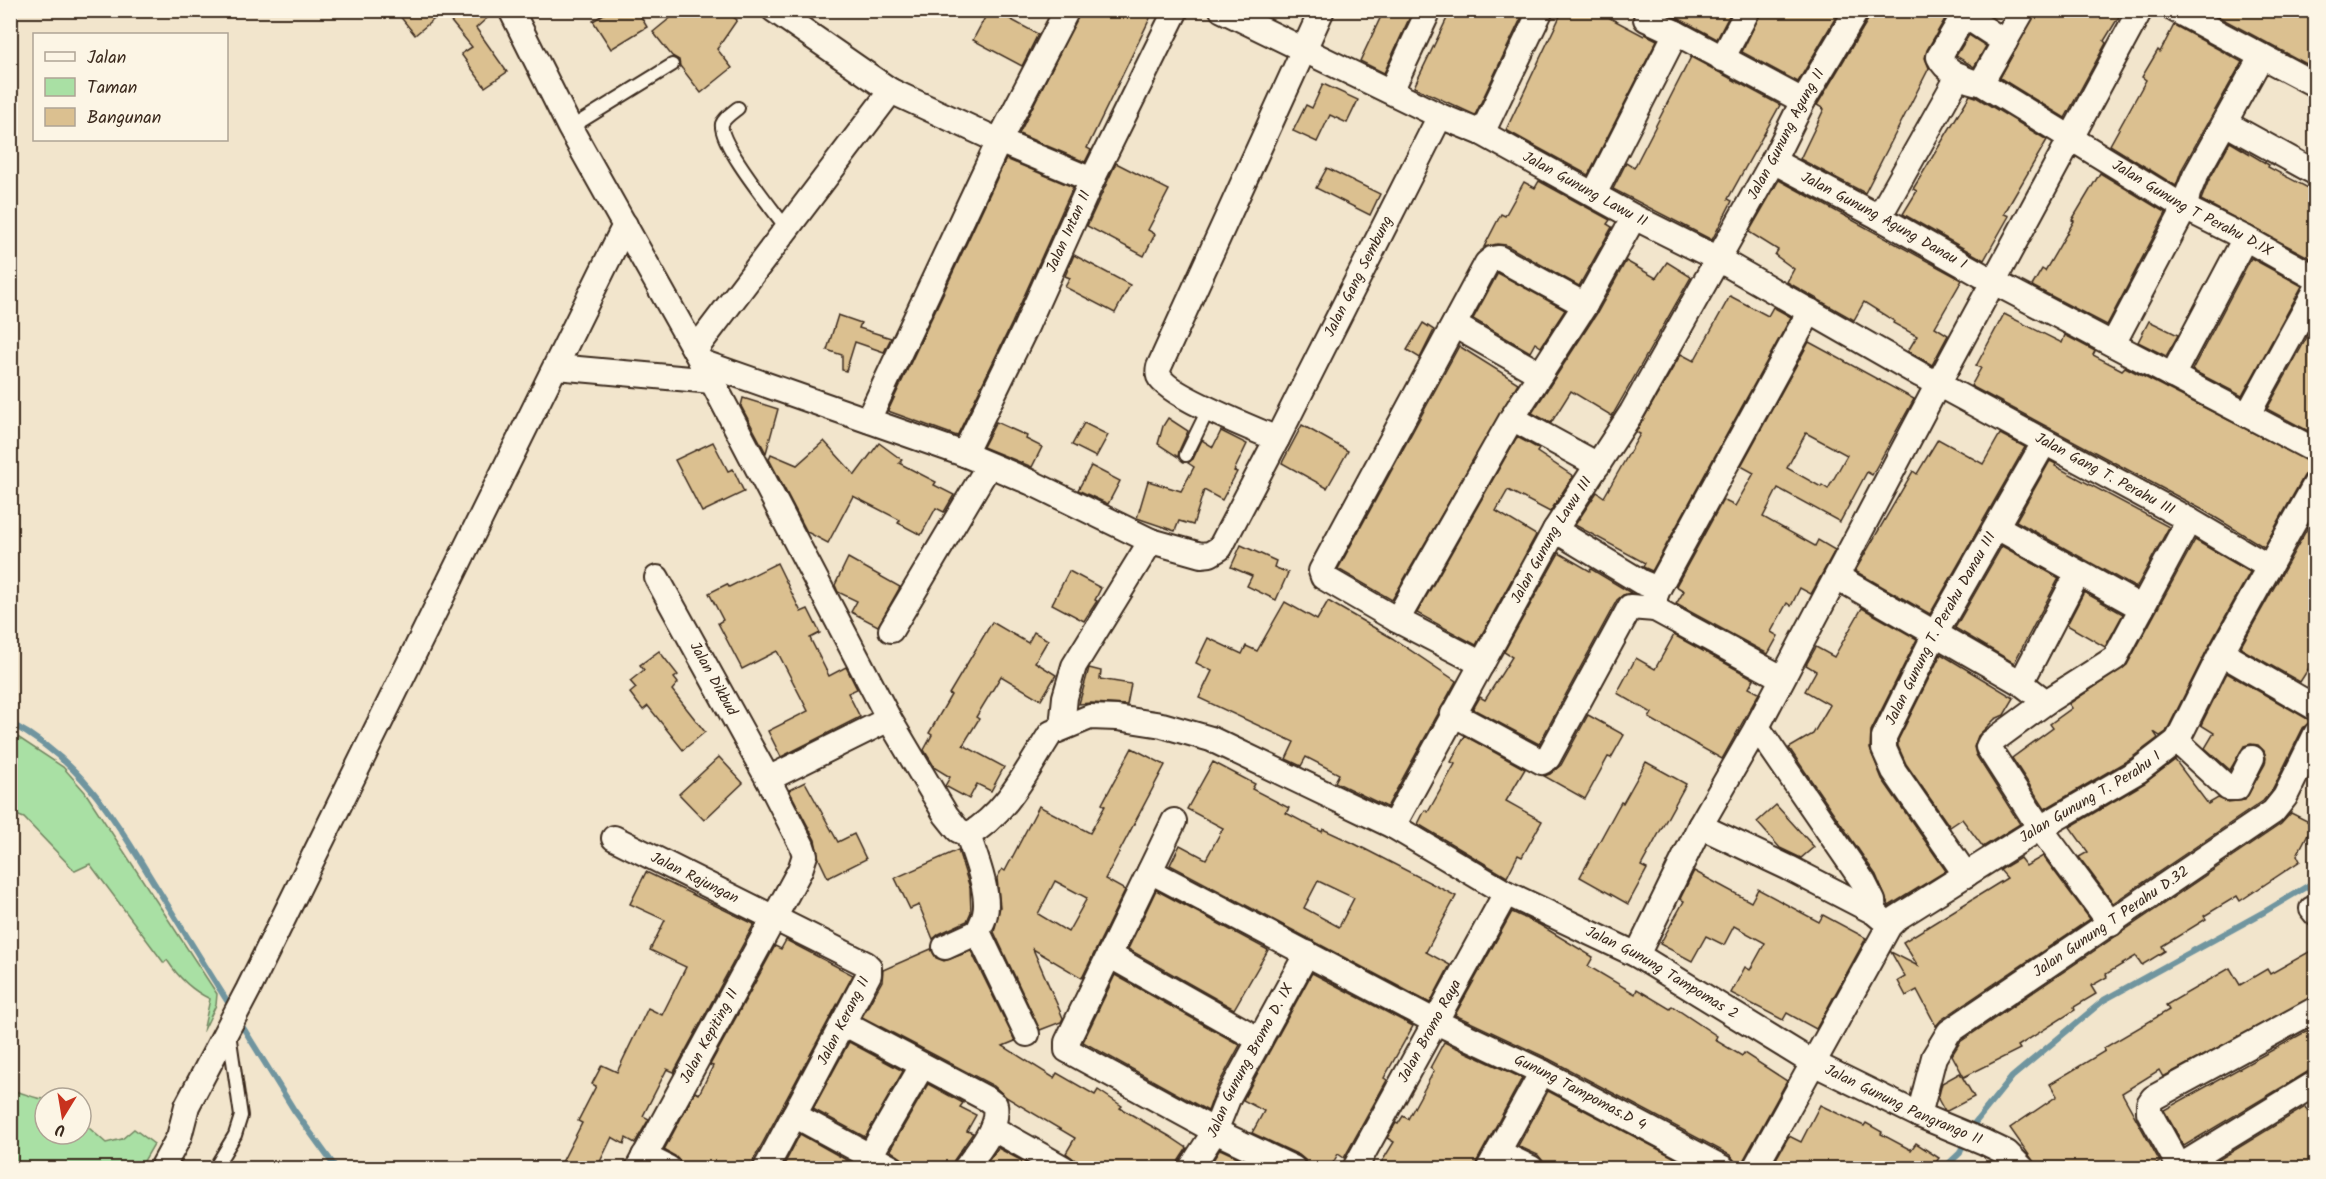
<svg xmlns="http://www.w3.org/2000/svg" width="2326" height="1179" font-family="Kalam,sans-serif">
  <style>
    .green { fill: #a9e0a4; stroke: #728561; stroke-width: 1.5 }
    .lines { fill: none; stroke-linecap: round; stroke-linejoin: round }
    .stream { stroke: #70959f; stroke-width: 6 }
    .building { fill: #dbc090; stroke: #3b2a1e; stroke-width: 1.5; fill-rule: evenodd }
    .service-casing { stroke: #3b2a1e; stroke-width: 16 }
    .minor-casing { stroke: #3b2a1e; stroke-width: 28 }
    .service { stroke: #fcf5e5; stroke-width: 12 }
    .minor { stroke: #fcf5e5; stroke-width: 24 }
    .labels { text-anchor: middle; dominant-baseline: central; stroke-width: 4.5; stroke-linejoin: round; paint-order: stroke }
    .street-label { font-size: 15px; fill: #3b2a1e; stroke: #fcf5e5 }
  </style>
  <rect width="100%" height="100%" fill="#f2e5cc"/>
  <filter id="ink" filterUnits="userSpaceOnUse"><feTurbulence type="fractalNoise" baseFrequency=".0167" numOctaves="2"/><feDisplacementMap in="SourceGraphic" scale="12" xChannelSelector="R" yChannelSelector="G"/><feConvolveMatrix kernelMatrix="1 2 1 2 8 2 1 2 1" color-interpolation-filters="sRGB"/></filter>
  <g filter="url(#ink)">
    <g class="green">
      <path d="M10 732 63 767 85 792 217 994 216 1005 203 1032 210 999C191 990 178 977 167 960L164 963 90 864 75 871 24 818 11 813Z"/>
      <path d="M11 1091C23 1091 32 1099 45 1099V1134H81V1121L106 1143 122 1139 134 1129 154 1144 140 1168H11Z"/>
    </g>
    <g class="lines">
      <g class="stream">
        <path d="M10 723C81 760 114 818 154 883 180 925 205 966 231 1007"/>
        <polyline points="239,1021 294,1110 336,1168"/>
        <polyline points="1969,1130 2012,1077 2104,1000 2264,912 2316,881"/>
        <polyline points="1944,1168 1960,1153 1965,1139"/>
      </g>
    </g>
    <g class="building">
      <polygon points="395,10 445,10 415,35"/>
      <polygon points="460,10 496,10 476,28 507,72 485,87 461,54 472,47 449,19"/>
      <polygon points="610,10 637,10 647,27 611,49 593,21"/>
      <polygon points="680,10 724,10 737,20 717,49 732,68 701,93 680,66 679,60 672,56 653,32"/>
      <polygon points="989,10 993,10 1038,34 1022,66 973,40"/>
      <polygon points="1081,10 1154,10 1087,148 1091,150 1085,162 1019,134"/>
      <polygon points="1384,10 1413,10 1384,73 1360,61"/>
      <polygon points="1451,10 1525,10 1475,115 1414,87"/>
      <polygon points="1563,10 1595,10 1644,36 1645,34 1657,40 1588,175 1506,130"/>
      <polygon points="1663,10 1732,10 1717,39"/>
      <polygon points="1762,10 1840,10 1798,82 1742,52"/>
      <polygon points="1878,10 1942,10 1945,19 1927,50 1925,58 1929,68 1865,193 1800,159 1824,109 1817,105 1869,18 1873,20"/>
      <polygon points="2037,10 2123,10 2104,41 2106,43 2065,118 2000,78"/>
      <polygon points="2206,10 2316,10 2316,69"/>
      <polygon points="2174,25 2242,62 2182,169 2176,186 2110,145 2146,80 2142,77 2158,50 2160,52"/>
      <polygon points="1969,35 1986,46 1974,67 1956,56"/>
      <polygon points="1691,57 1780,105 1728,199 1732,201 1712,240 1613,189 1626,163 1634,168"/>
      <polygon points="1323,84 1358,100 1347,123 1330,115 1317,142 1293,131 1306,105 1312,108"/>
      <polygon points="1970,95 1976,97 2047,140 2004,214 2009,216 1984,260 1903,214 1917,191 1913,189"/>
      <polygon points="2230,142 2269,165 2268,167 2316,192 2316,261 2201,200 2208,182"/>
      <polygon points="1006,159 1073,187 1012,323 957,436 888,411"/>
      <polygon points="1116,163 1169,190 1148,230 1155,234 1144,256 1087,226"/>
      <polygon points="1327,168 1380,194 1370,215 1316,188"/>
      <polygon points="2100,173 2166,213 2107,325 2032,286 2042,269 2045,271 2074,221 2072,220"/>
      <polygon points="1779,180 1962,280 1935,327 1948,335 1932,365 1908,351 1917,336 1893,323 1894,321 1864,302 1854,320 1787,282 1794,269 1775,255 1778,250 1749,232"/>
      <polygon points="1539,181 1610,220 1607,224 1612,227 1579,286 1506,245 1497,244 1484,247 1501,214 1505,216 1524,182 1535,188"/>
      <polygon points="1074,255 1130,285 1115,313 1065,287 1070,278 1065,276"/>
      <polygon points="2251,258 2302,286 2242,396 2192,370"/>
      <polygon points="1626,261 1656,278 1667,262 1691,277 1612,416 1571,391 1551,423 1532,413 1597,313"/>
      <polygon points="1498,273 1565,310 1541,347 1535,343 1530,352 1473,319"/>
      <polygon points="1730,296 1768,316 1773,307 1791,317 1652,571 1643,567 1645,563 1575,525 1597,492 1604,497 1640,434 1636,432 1681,354 1694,361"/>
      <polygon points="2004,314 2062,343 2065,335 2095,351 2093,355 2122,370 2125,367 2316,465 2316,469 2308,471 2304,476 2264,547 2203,510 1971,386 1981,368 1976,366"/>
      <polygon points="838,315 861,323 859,328 891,338 884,352 855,342 846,371 842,370 842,355 827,350"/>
      <polygon points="2149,321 2178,335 2166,356 2138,342"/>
      <polygon points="2316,321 2316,435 2267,409"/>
      <polygon points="1423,323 1434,330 1420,358 1407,350"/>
      <path d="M1809 342 1914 399 1872 475 1867 472 1840 522 1778 488 1763 517 1815 546 1818 540 1835 550 1811 594 1800 588 1791 606 1787 603 1771 632 1778 636 1768 654 1676 604 1684 591 1676 586 1723 500 1735 506 1754 473 1741 466ZM1806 433 1847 455 1828 489 1822 485 1821 487 1787 468Z"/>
      <polygon points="1459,346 1518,383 1392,600 1338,569"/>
      <polygon points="743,398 778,409 766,453 741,406"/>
      <polygon points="1168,418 1188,431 1179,451 1178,457 1158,444 1163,426"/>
      <polygon points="996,422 1027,436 1026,439 1042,447 1032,467 983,447"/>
      <polygon points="1084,423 1108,435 1096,457 1072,445"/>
      <polygon points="1302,425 1348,451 1327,488 1282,463"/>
      <polygon points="1221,431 1247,444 1234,471 1237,472 1222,500 1204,490 1193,525 1179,521 1175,531 1137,518 1148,481 1181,491 1194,467 1188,463 1193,459 1202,440 1213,447"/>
      <polygon points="2000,434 2025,447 1930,614 1855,571 1913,471 1917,474 1938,439 1983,464"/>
      <polygon points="1517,437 1539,449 1537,452 1573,476 1550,512 1508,490 1496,511 1536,535 1476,645 1417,613"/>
      <polygon points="824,441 855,475 879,443 902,460 899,463 936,482 934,485 954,495 944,512 936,508 921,535 898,523 900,520 853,496 828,543 807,532 769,459 771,454 797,465"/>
      <polygon points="713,442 728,471 733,469 744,492 702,512 675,460"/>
      <polygon points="2050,461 2056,464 2055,466 2169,527 2136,588 2016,521"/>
      <polygon points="1091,466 1120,481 1108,504 1078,490"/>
      <polygon points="2316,513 2316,657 2300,682 2240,648"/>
      <polygon points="2195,540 2250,572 2209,646 2166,732 2160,736 2154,732 2158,738 2130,759 2045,809 2012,758 2053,728 2050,724 2072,708 2069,704 2127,665"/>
      <polygon points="1241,545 1276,561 1274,567 1288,573 1276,600 1247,586 1252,576 1231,567"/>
      <polygon points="2002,546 2059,578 2014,663 1955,628"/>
      <polygon points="1559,553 1590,571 1591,569 1631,593 1623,595 1617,600 1539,744 1473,709 1480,697 1485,700 1512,657 1504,652"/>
      <polygon points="848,558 900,587 878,626 851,612 857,601 838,592 835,585"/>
      <polygon points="777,563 801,612 808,609 820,633 810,638 829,676 846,667 857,689 848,693 860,717 781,757 768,731 808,711 777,651 742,669 718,623 723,620 709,593 727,584 729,587"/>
      <polygon points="1069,571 1101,588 1095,600 1097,601 1084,621 1052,604"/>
      <polygon points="2084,592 2123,614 2105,647 2067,625"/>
      <polygon points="1328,601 1392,638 1456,681 1387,807 1335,782 1339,774 1306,757 1301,766 1286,759 1294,742 1199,698 1212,671 1196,663 1208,638 1242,654 1246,646 1257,651 1285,602 1317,620"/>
      <polygon points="1862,608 1917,639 1871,731 1870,749 1882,779 1946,871 1889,906 1876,875 1789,748 1813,734 1830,705 1805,691 1816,671 1806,665 1816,647 1834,657"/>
      <polygon points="992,622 1028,643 1034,632 1048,640 1035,662 1056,675 1041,700 1001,676 976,717 979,719 963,745 1004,767 991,791 977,784 969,799 945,786 950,777 935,768 924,750 932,735 929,733 951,695 949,694"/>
      <polygon points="1674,635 1754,679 1749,688 1759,693 1722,759 1649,718 1652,713 1617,693 1636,658 1655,669"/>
      <polygon points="659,651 678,675 674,678 678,683 672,690 705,732 683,750 648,706 643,710 630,693 636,688 630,681 644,670 640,665"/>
      <polygon points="1941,654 2014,698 2004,715 1995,719 1978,736 1974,747 1976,755 2020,824 1983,847 1962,819 1950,827 1906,764 1898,746 1898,740"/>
      <polygon points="1089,668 1101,671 1100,679 1131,684 1127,705 1091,703 1079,704"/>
      <polygon points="2227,673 2311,721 2303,728 2273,789 2263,801 2113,903 2079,857 2088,852 2070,827 2145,783 2175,760 2208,804 2218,798 2228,802 2245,800 2265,764 2266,758 2264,751 2258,745 2251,744 2244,746 2230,770 2205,748 2214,733 2201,725"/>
      <polygon points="1588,715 1624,735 1611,758 1608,757 1585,799 1544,776 1550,774 1561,765"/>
      <polygon points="1465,736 1525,769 1506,801 1542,821 1522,857 1518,855 1507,877 1418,824 1425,810 1428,812 1455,764 1451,762"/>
      <path d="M1132 748 1165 765 1105 879 1125 890 1082 978 1033 949 1063 1018 1061 1022 1040 1030 994 932 1000 907 997 878 1002 869 1005 871 1039 806 1090 833 1105 806 1102 804ZM1055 881 1087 898 1068 932 1038 914Z"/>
      <polygon points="719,757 743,783 704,820 679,794"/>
      <path d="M1213 762 1255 784 1252 789 1289 808 1286 813 1322 832 1323 829 1353 843 1456 896 1426 952 1450 965 1430 1003 1170 865 1180 845 1206 859 1223 828 1187 809ZM1318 881 1354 898 1339 927 1304 908Z"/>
      <polygon points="1646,762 1686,784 1641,866 1647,869 1628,904 1580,877 1621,802 1623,803"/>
      <polygon points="805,782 838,842 854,834 866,859 828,878 819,859 815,840 789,790"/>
      <polygon points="1776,805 1814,847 1801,858 1780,848 1757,822"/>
      <polygon points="2291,813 2313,824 2297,855 2300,861 2240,901 2237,896 2204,916 2206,919 2162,946 2165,951 2142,965 2136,956 2106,974 2107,977 2091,986 2096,994 2074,1007 2075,1010 2018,1046 2020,1049 1964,1077 1952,1055 1960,1042 2281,824"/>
      <polygon points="958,850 970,888 971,912 967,921 939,934 933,939 919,905 910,909 895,878"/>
      <polygon points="2043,856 2090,919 1941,1020 1936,1026 1917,990 1906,996 1898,981 1905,977 1891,952 1918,966 1903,942 2007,878 2000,870 2020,858 2026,866"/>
      <polygon points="1694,871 1751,902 1758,889 1819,922 1823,915 1866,938 1816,1029 1787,1013 1783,1020 1731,993 1745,967 1750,970 1765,943 1734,926 1724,945 1706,936 1692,961 1660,944 1684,901 1680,899"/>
      <polygon points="646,872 754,924 674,1072 667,1069 643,1116 649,1119 635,1143 626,1138 624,1144 612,1137 597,1168 559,1168 582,1123 578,1121 596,1086 592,1084 602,1065 617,1072 648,1008 662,1015 686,967 650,950 665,920 630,904"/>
      <polygon points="1156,890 1268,950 1234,1009 1128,949"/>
      <polygon points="1512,912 1540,925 1593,957 1588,966 1635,994 1637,989 1670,1009 1672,1006 1717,1036 1715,1040 1742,1056 1744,1053 1787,1081 1743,1161 1741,1168 1737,1168 1735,1161 1730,1155 1549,1059 1455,1015"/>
      <polygon points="786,940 853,975 753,1161 752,1168 690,1168 681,1164 675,1156 664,1150 695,1092 699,1094 713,1066 710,1065 775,946 781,949"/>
      <polygon points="2316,948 2316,995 2163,1077 2159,1070 2122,1093 2160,1162 2148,1168 2038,1168 2010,1128 2057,1096 2050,1084 2105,1051 2104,1048 2169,1010 2166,1005 2230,968 2240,985 2267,969 2270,974"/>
      <polygon points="931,949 936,958 944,961 971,951 1015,1041 1003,1046 1054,1078 1057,1073 1095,1095 1098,1090 1122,1106 1120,1108 1169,1136 1187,1148 1179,1160 1177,1168 1077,1168 1075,1160 1066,1153 1075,1138 1006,1097 994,1086 862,1017 882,981 883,970"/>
      <polygon points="1312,973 1413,1026 1384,1078 1387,1080 1344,1158 1338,1154 1330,1168 1307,1168 1305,1160 1299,1155 1252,1133 1264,1111 1243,1100"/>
      <polygon points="1115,975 1240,1045 1216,1089 1208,1111 1083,1042"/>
      <polygon points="2316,1026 2316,1069 2309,1071 2184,1146 2164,1110"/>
      <polygon points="849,1042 903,1071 865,1137 813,1109"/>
      <polygon points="1444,1042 1522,1078 1477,1161 1475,1168 1378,1168 1394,1142 1387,1138 1396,1123 1398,1124 1403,1116 1408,1119 1434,1071 1430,1068"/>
      <polygon points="1960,1073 1974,1097 1947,1111 1944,1110 1938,1099 1942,1083"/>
      <polygon points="928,1084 963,1103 960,1107 976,1115 967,1131 973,1133 954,1160 952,1168 906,1168 904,1160 890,1150"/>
      <polygon points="1548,1091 1694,1168 1545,1168 1543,1161 1538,1155 1518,1146"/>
      <polygon points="1820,1105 1864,1126 1866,1123 1882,1132 1881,1134 1911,1150 1916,1143 1939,1158 1932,1168 1771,1168 1789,1136 1801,1142"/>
      <polygon points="2305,1107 2316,1125 2316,1168 2218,1168 2215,1162"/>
      <polygon points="800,1134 850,1162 849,1168 791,1168 784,1165"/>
      <polygon points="998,1148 1035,1168 983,1168"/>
      <polygon points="1220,1149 1261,1168 1208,1168"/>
    </g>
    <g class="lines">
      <g class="service-casing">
        <g id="service">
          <path d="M738 108C733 112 724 118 722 124 718 143 775 212 787 229"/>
          <polyline points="570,128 672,65"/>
          <polyline points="1186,455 1208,410"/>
          <polyline points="215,1168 235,1135 241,1116 229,1033"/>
        </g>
      </g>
      <g class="minor-casing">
        <g id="minor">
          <path d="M511 10 570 128 712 381 889 719 946 815 958 830 968 835C975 856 990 893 985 914 984 920 980 926 978 932L1027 1034"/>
          <path id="s1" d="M1222 10 1440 116 1482 133 1634 217 1718 259 1921 375 2189 520 2269 567"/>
          <polyline points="1649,10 1646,19 1676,33"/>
          <polyline points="1956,10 2005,42"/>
          <polyline points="2175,10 2316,85"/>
          <path id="s2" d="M1964 15 1939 57C1945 71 1967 82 1981 83L2185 208 2245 238 2316 278"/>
          <polyline points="1722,59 1748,10"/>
          <polyline points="1981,83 2023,10"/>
          <polyline points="891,91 999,141 1092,180"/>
          <polyline points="1391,91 1429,10"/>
          <polyline points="2225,123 2316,173"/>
          <polyline points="1482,133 1541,10"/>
          <path id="s3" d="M1773 161 1879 217 1994 282 2316 451"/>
          <polyline points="1594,194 1676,33 1803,101"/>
          <polyline points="1879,217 1959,75"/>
          <polyline points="1585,305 1512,418 1598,465"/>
          <polyline points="1454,325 1540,374"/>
          <polyline points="2113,344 2185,208 2188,193 2195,176 2261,57"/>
          <polyline points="695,350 891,91 774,10"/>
          <path d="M701 362 964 454 1030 482 1151 541 1201 555 1210 554 1220 548 1277 439C1256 430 1167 395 1159 376 1158 373 1158 371 1159 367L1322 10"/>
          <polyline points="556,367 712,381"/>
          <polyline points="2172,376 2245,238"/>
          <polyline points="2248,414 2316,290"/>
          <polyline points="868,420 999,141 1067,10"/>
          <path id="s4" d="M1277 439 1440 116"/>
          <path id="s5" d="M964 454 1025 329 1092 180 1176 10"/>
          <polyline points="1997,527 2142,608"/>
          <polyline points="1555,530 1641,582 1658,589"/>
          <polyline points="1837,577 2021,683 2046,702 2115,658 2189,520"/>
          <polyline points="1655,609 1655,597 1658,589 1810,311"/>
          <polyline points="1397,620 1512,418"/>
          <polyline points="891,630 989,465"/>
          <polyline points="2221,653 2316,708"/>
          <polyline points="1482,664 1397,620 1323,577 1321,571 1487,263 1492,259 1499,258 1585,305 1634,217"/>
          <polyline points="2021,683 2078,573"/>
          <polyline points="2046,702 1990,743 1988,747 2040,828 2111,924"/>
          <polyline points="1453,714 1542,762 1548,758 1630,607 1655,609 1782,678"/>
          <polyline points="1062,727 1065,697 1074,666 1151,541"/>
          <polyline points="1757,727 1864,883 1873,901 1874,912"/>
          <polyline points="2177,741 2228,788 2237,788 2252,758"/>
          <polyline points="768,779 889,719"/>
          <polyline points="1174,821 1067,1042 1067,1050 1215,1131 1293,1168"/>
          <path id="s6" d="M1393 826 1555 530 1632 412 1773 161 1803 101 1857 10"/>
          <polyline points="1700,826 1789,868 1874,912 1881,918"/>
          <path id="s7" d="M968 835C1007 813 1027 770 1051 733L1090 717 1117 718 1162 725 1211 739 1393 826 1506 893 1637 955 1813 1063 1919 1115 1984 1142 2007 1153 2022 1168"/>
          <path id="s8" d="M614 838 866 964 869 967V974L766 1168"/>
          <path id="s9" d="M1150 871 1436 1022 1542 1072 1723 1168"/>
          <path id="s10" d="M1966 875 1894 771 1884 749V737L1936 632 2044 443"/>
          <polyline points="2312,909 2316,914"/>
          <polyline points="945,947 978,932"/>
          <polyline points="1109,955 1260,1040"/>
          <polyline points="1637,955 1700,826 1757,727 1938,384 2140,10"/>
          <path d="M843 1023 987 1099 995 1105C999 1129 978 1150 966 1168"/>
          <polyline points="794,1115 892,1168"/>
          <path id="s11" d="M1919 1115 1934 1057 1949 1032C2058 959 2165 885 2273 812L2285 797 2316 734"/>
          <polyline points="992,1128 1063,1168"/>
          <polyline points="1498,1152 1531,1168"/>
          <polyline points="644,1156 668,1168"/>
          <polyline points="2179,1167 2316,1083"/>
          <polyline points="162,1168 179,1137 187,1106 248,990 625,225"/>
          <path id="s12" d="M638 1168 800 870 805 855 802 846 768 779 657 578"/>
          <polyline points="863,1168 922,1066"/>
          <path id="s13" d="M1191 1168 1215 1131 1229 1096 1307 953"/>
          <path id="s14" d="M1355 1168 1506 893"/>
          <polyline points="1489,1168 1542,1072"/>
          <path id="s15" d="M1755 1168 1889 926 1897 918 2040 828 2138 771 2177 741 2221 653 2316 483"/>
          <polyline points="2180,1168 2149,1112 2149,1104 2153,1098 2316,1009"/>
        </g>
      </g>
      <use href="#service" class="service"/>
      <use href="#minor" class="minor"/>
    </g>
  </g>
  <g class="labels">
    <g class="street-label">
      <text stroke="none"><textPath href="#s6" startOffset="796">Jalan Gunung Agung II</textPath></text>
      <text stroke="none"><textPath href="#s1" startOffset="405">Jalan Gunung Lawu II</textPath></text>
      <text stroke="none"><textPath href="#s2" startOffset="346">Jalan Gunung T Perahu D.IX</textPath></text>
      <text stroke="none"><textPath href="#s3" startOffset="126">Jalan Gunung Agung Danau I</textPath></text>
      <text stroke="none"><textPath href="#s5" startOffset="246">Jalan Intan II</textPath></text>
      <text stroke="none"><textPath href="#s4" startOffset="182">Jalan Gang Sembung</textPath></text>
      <text stroke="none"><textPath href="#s1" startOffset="998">Jalan Gang T. Perahu III</textPath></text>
      <text stroke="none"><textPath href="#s6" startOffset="327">Jalan Gunung Lawu III</textPath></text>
      <text stroke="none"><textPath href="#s10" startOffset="285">Jalan Gunung T. Perahu Danau III</textPath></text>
      <text transform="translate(713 679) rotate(61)">Jalan Dikbud</text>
      <text stroke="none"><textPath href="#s15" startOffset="516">Jalan Gunung T. Perahu I</textPath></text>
      <text stroke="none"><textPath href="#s8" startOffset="90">Jalan Rajungan</textPath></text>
      <text stroke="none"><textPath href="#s11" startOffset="285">Jalan Gunung T Perahu D.32</textPath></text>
      <text stroke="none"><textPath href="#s7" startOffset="807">Jalan Gunung Tampomas 2</textPath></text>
      <text transform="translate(844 1021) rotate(-63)">Jalan Kerang II</text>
      <text stroke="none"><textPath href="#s14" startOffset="156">Jalan Bromo Raya</textPath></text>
      <text stroke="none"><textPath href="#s12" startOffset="150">Jalan Kepiting II</textPath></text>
      <text stroke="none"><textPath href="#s13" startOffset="123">Jalan Gunung Bromo D. IX</textPath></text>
      <text stroke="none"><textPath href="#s9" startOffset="484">Gunung Tampomas.D 4</textPath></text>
      <text stroke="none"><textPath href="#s7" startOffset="1083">Jalan Gunung Pangrango II</textPath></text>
    </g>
  </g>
  <rect width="2326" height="1179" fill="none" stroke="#fcf5e5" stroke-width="36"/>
  <rect x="18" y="18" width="2290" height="1143" fill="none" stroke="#3b2a1e" stroke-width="2" filter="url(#ink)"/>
  <rect x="33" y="33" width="195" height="108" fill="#fcf5e5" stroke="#afa495" stroke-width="1.5"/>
  <rect x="45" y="52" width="30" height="9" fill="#fcf5e5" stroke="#afa495" stroke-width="1.5"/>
  <text x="87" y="63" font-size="18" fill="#3b2a1e">Jalan</text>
  <rect x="45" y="78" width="30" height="18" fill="#a9e0a4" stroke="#afa495" stroke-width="1.5"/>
  <text x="87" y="93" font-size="18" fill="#3b2a1e">Taman</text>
  <rect x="45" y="108" width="30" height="18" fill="#dbc090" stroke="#afa495" stroke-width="1.5"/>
  <text x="87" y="123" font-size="18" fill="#3b2a1e">Bangunan</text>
  <g transform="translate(63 1116) rotate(191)"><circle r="28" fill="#fcf5e5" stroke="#afa495" stroke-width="1.5"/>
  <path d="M0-4.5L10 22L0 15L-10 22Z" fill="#c8321e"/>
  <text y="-9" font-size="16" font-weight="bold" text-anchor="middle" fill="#3b2a1e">U</text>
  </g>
</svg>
